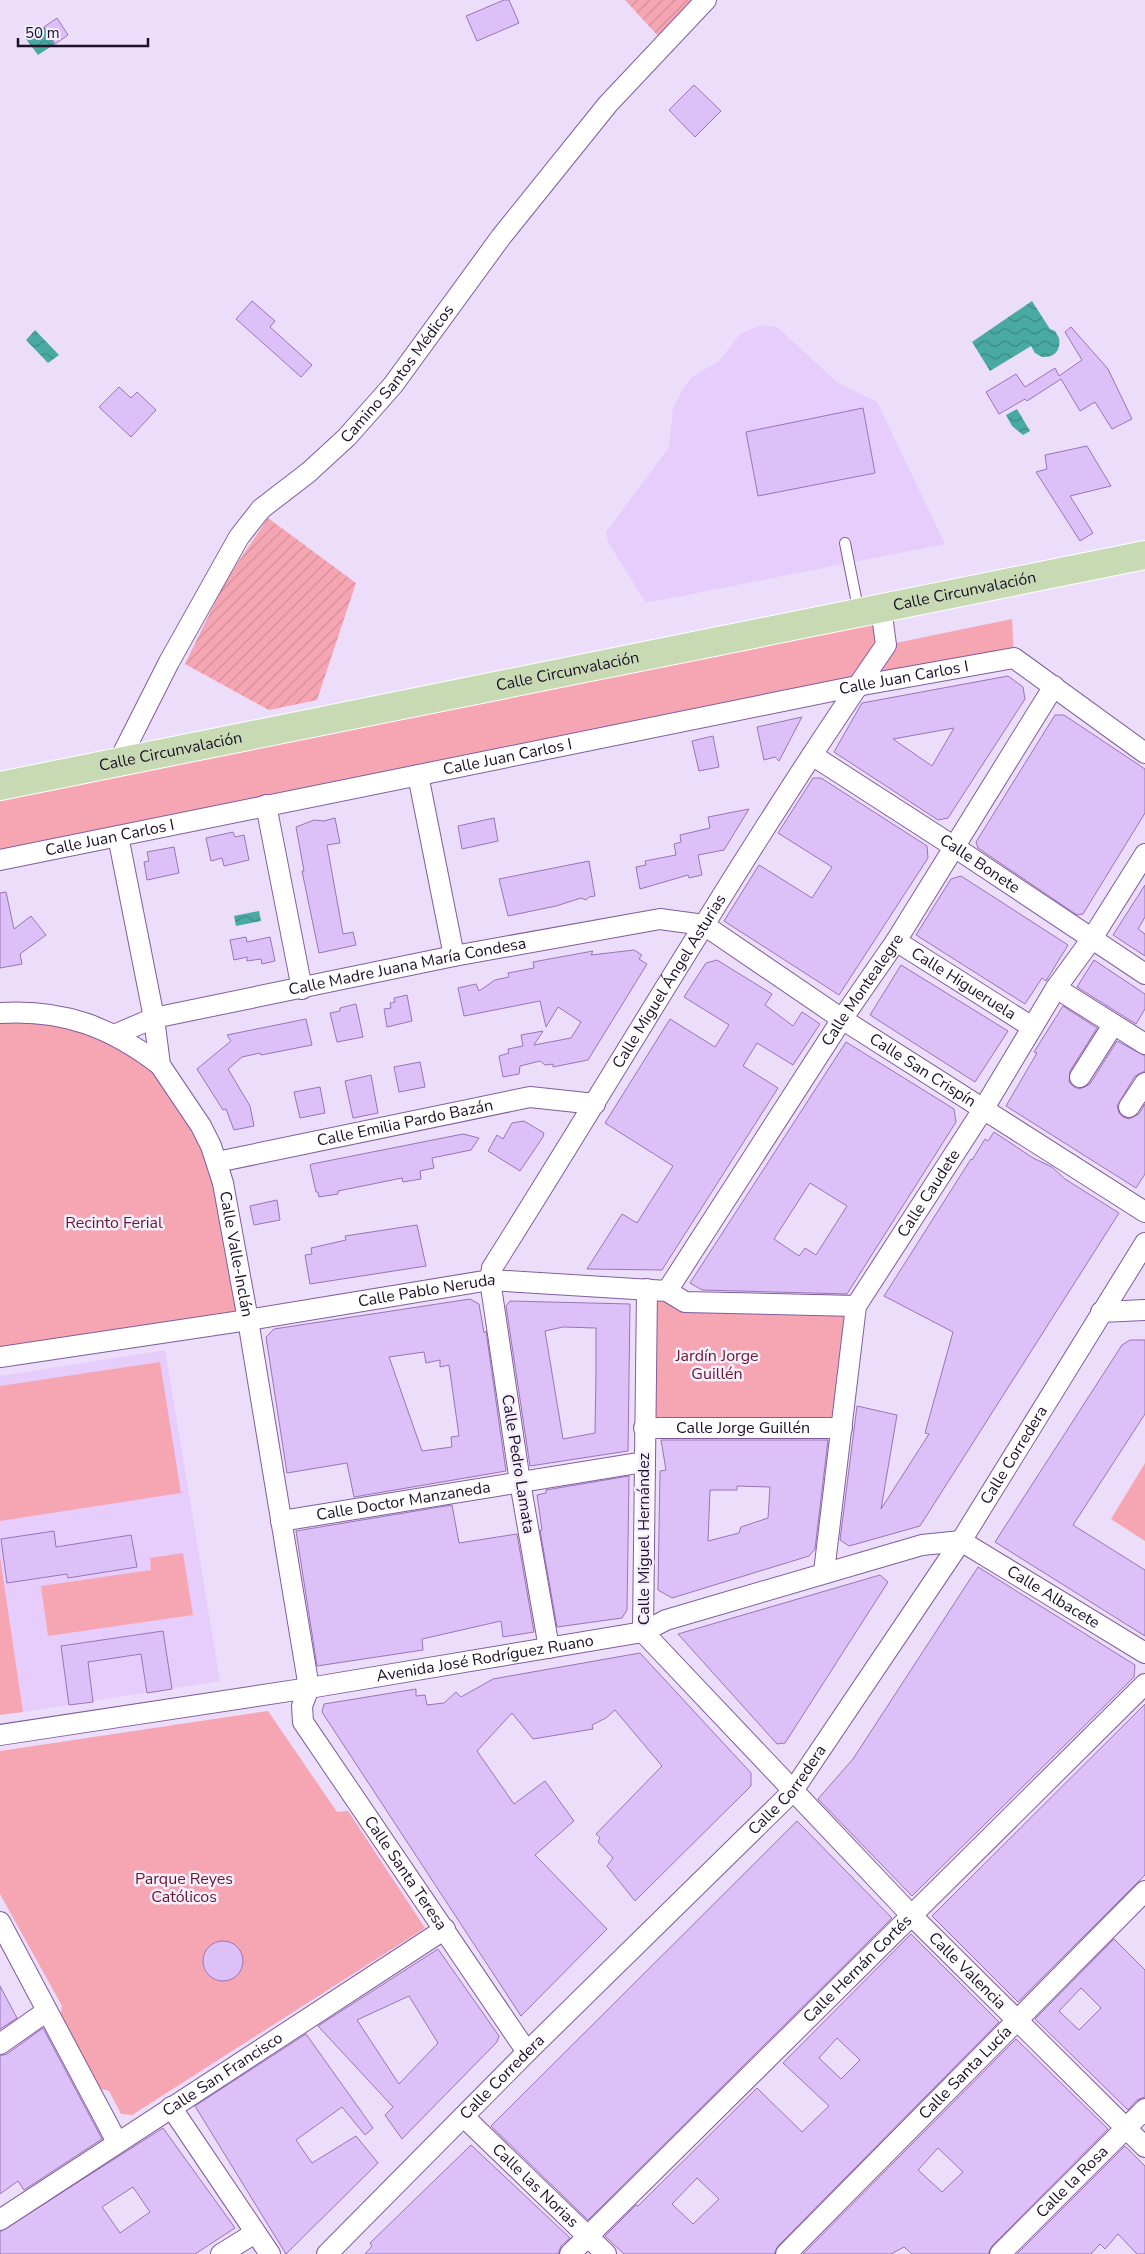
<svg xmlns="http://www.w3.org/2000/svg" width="1145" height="2254" font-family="'Nunito Sans',sans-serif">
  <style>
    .built { fill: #e6cdfc }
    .park { fill: #f6a6b3 }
    .garden { fill: url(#garden-furrows) }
    .water { fill: url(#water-waves) }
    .building { fill: #dec0f8; stroke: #9975b7; fill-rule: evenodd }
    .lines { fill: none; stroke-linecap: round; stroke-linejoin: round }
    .lane-casing { stroke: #815d9d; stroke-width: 12 }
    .street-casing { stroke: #815d9d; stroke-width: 22 }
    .primary-casing { stroke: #fff; stroke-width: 30 }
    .lane { stroke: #fff; stroke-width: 10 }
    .street { stroke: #fff; stroke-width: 20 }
    .primary { stroke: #c8dab4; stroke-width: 28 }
    .labels { text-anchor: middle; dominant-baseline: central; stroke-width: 5; stroke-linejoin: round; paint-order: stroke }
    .street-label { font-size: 16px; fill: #1f102a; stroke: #f5eefc }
    .park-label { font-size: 16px; fill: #66192e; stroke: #f5eefc }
  </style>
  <defs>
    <pattern id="garden-furrows" width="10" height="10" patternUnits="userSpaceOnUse" patternTransform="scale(1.25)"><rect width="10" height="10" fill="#f6a6b3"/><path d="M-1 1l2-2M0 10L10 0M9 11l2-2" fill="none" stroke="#d28e9a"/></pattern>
    <pattern id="water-waves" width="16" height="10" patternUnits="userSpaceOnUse" patternTransform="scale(1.25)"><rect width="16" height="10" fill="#49aaa3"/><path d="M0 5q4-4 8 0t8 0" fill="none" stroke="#3c8985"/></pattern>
  </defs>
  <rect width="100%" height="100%" fill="#ecddfa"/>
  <g class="built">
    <polygon points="761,325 777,327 838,383 877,402 945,544 646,603 608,542 606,532 669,447 673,408 684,387 692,377 719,361 740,334"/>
    <polygon points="165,1350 220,1681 23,1712 0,1555 0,1376"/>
  </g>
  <g class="park">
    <polygon points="881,608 886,645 1012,619 1014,658 0,860 0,786"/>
    <polygon points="0,1013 129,1043 201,1126 248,1320 0,1357"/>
    <polygon points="647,1289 856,1306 842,1428 644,1428"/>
    <polygon points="160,1362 181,1493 0,1521 0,1386"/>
    <polygon points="1145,1463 1145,1541 1111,1519"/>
    <polygon points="183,1553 193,1615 48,1636 41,1586 151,1570 150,1558"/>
    <polygon points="0,1556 23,1712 0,1715"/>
    <polygon points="268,1711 337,1812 348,1811 425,1928 132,2115 121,2114 109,2091 97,2088 60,2018 62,2006 0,1894 0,1751"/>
  </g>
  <g class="garden">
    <polygon points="625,0 693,0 658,36"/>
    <polygon points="268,518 356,583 317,700 269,710 185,664 226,580"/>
  </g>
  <g class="water">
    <polygon points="44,27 55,44 38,55 26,39"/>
    <path d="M1032 301 1050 329 1055 331 1059 338C1061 350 1055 358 1042 357L1035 353 1031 346 990 371 972 342Z"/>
    <polygon points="35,330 59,355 48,363 26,340"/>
    <polygon points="1017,409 1030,431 1023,435 1012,426 1006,415"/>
    <polygon points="259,911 261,921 236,926 234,916"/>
  </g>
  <g class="building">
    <polygon points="504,0 509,0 519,23 477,41 466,16"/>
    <polygon points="57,18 68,35 55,44 44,27"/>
    <polygon points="694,85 721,111 695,137 669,110"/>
    <polygon points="252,301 275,321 270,327 312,365 301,377 236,319"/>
    <polygon points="1071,327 1108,369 1132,419 1112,429 1095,402 1080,411 1061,379 1027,401 1025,399 999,414 986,392 1016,374 1025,387 1055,368 1059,376 1082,360 1065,332"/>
    <polygon points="119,387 131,398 137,392 156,410 131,437 99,407"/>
    <polygon points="863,408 875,473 758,496 746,432"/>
    <polygon points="1087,446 1111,486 1070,496 1093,533 1080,541 1036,472 1047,469 1045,455"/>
    <path d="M1008 676 1023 687 1025 699 948 818 938 820 834 752 862 703ZM954 728 932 766 893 739Z"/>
    <polygon points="1055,715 1064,715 1145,769 1145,813 1083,914 1077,915 978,848 976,842"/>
    <polygon points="802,717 779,761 775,757 764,760 757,727"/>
    <polygon points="713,736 719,767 699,771 692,741"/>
    <polygon points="813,778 821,778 927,846 928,858 839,995 724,921 759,865 812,898 832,867 778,833"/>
    <polygon points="749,809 724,850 698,855 702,875 689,878 688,875 640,889 636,867 646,865 645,861 676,855 674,844 681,842 680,835 710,828 708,817"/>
    <polygon points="335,818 340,843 327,845 343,934 353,932 356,945 319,953 302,871 304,871 296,827 314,820 324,821"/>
    <polygon points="494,818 498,841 462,849 458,826"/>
    <polygon points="233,832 235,837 244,835 249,860 224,866 222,858 211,861 206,838"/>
    <polygon points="174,847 179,873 147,880 144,862 149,861 147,852"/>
    <polygon points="589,861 595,896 589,897 586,900 581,898 556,906 508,916 499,879"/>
    <polygon points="961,876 1068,945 1046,981 1042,978 1025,1004 916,935 951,879"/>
    <polygon points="1145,885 1145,917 1138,929 1145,934 1145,956 1113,935"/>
    <polygon points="6,892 14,929 31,916 46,935 20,954 22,964 0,968 0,893"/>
    <polygon points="246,937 247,942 270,937 275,961 262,964 261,959 247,961 247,957 234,960 230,940"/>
    <polygon points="634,950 642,955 639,959 647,964 588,1060 553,1067 553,1064 545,1065 540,1061 520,1066 519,1074 503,1077 499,1056 509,1053 508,1049 523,1046 521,1035 543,1031 534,1045 571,1038 581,1022 558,1007 546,1027 540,1001 464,1016 458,988 476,984 479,991 495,980 509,977 508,973 534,968 533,962 593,951 591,955"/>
    <polygon points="717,960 772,994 765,1005 793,1026 802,1012 820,1024 793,1065 757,1043 743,1066 778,1088 662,1270 587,1269 622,1214 637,1223 673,1166 605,1123 670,1019 715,1047 729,1025 684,997 706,963"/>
    <polygon points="1094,960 1145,994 1145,1009 1136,1024 1077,987"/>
    <polygon points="901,965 1008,1031 975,1082 870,1015"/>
    <polygon points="407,995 412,1021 387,1027 384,1009 391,1008 390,1003 395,1002 394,998"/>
    <polygon points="356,1004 363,1037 337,1042 330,1013 340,1011 340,1008"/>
    <polygon points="1063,1006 1097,1028 1070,1071 1069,1082 1074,1087 1080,1089 1090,1084 1117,1041 1145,1056 1145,1071 1135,1076 1117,1106 1119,1113 1123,1117 1129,1119 1139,1114 1145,1104 1145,1174 1136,1188 1006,1106 1037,1053 1034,1052"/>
    <polygon points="306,1019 312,1045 261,1055 260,1053 242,1057 228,1069 250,1106 254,1126 234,1130 226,1109 223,1110 197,1069 231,1041 227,1035"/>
    <path d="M846 1042 954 1109 956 1122 847 1294 702 1290 690 1283ZM810 1183 847 1206 816 1255 805 1248 799 1256 774 1239Z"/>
    <polygon points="420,1062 425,1087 399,1092 394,1067"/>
    <polygon points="371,1075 378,1113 353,1118 345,1081"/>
    <polygon points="320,1087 325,1113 300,1118 294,1092"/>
    <polygon points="524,1121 544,1133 543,1137 520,1171 488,1151 497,1135 503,1139 512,1123"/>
    <polygon points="994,1132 1033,1158 1052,1167 1065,1179 1119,1213 920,1526 849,1546 840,1540 857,1406 897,1415 881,1509 929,1434 925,1433 953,1332 884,1296 971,1159 972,1160 985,1139 988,1141"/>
    <polygon points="463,1134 479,1138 471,1150 432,1158 434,1168 420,1171 421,1179 403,1182 402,1178 338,1191 338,1194 319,1197 318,1192 316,1192 310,1165 312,1164"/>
    <polygon points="277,1200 280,1220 254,1225 250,1206"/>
    <polygon points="417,1225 426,1266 310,1284 305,1255 312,1254 311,1248 346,1240 345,1236"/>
    <path d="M470 1299 479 1304 484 1333 486 1331 506 1471 354 1497 347 1463 287 1473 266 1337 274 1329ZM424 1352 426 1363 440 1360V1367L449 1365 459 1436 451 1437 452 1447 422 1451 389 1357Z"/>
    <path d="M510 1301 630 1304 628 1451 530 1466 506 1306ZM563 1327 596 1328V1372L595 1433 563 1439 545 1331Z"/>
    <polygon points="1130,1340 1145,1340 1145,1414 1073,1525 1145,1570 1145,1636 995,1542 1122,1345"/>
    <path d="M661 1440H828L815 1549 809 1556 672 1598 658 1590 660 1471 666 1470ZM737 1486 770 1487 768 1518 741 1527 739 1533 708 1541 710 1490H737Z"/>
    <polygon points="629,1476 627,1610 622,1618 557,1627 540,1530 542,1530 537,1495 546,1493 546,1490"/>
    <polygon points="452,1505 459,1543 517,1534 534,1632 503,1637 501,1621 422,1639 423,1650 317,1666 296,1531"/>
    <polygon points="54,1531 56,1547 131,1535 137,1567 68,1578 67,1574 7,1583 1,1539"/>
    <polygon points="978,1567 1135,1665 1134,1677 912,1896 818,1799 853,1759"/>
    <polygon points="880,1575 888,1582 785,1743 777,1744 678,1634"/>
    <polygon points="163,1631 172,1689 147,1693 141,1654 88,1662 93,1702 69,1705 61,1646"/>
    <polygon points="640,1653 751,1773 751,1786 635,1901 607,1866 613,1858 598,1842 600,1838 596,1834 662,1766 615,1710 606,1718 592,1725 593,1729 533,1739 512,1713 477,1751 514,1804 545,1781 574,1821 535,1855 607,1929 521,2016 322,1712 324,1704 416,1689 416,1696 425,1695 427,1705 444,1703 456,1692 461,1697 493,1679"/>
    <polygon points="1145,1704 1145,1875 1018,2002 932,1916"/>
    <polygon points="797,1821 892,1918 588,2220 491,2126"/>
    <path d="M911 1934 999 2022 778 2246 774 2254H624L605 2236 636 2205 638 2206 757 2088 802 2132 829 2106 783 2063ZM837 2038 860 2060 841 2079 819 2058ZM697 2178 719 2199 693 2224 672 2204Z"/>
    <path d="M1114 1939 1145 1970V2097L1137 2100 1128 2110 1035 2019ZM1081 1988 1101 2008 1079 2030 1059 2011Z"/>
    <circle cx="223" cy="1961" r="20"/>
    <path d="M438 1949 499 2036 497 2042 402 2139 385 2115 393 2107 318 2026ZM409 1996 438 2043 399 2084 357 2020Z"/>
    <polygon points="0,1986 17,2018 0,2029"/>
    <polygon points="43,2028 102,2139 24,2190 18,2181 0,2194 0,2056 7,2054"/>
    <polygon points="306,2034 373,2128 365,2135 342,2107 296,2140 312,2163 356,2136 378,2163 286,2254 195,2106"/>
    <path d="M1016 2039 1108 2129 992 2246 988 2254H912L904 2247 891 2254H803ZM938 2148 963 2172 942 2192 918 2170Z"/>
    <path d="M163 2128 235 2228 195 2254H0V2232ZM133 2187 150 2212 120 2233 102 2207Z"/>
    <polygon points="471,2145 570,2238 561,2246 558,2254 365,2254 372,2246 370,2243"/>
    <polygon points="1125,2146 1145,2166 1145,2254 1137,2254 1118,2234 1105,2249 1100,2244 1091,2254 1017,2254"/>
  </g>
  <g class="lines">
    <g class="lane-casing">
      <polyline id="lane" points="845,543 859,613"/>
    </g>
    <g class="street-casing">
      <g id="street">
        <path id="s1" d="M812 755 953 846 1145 974"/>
        <path id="s2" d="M118 763 169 662 239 537 261 509 309 472 347 437 393 385 501 237 608 104 706 0"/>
        <polyline points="418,775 454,956"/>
        <polyline points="266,805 302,989"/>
        <path id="s3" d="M118 836 154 1018 160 1065 201 1126 211 1146 223 1183 248 1320 309 1688"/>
        <path id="s4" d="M0 860 857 686 1014 658 1145 753"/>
        <path id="s5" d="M896 941 1032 1027"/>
        <polyline points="1056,988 1145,1044"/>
        <path d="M0 1013C63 1009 111 1027 160 1065"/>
        <path id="s6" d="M114 1035 154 1018 454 956 660 919 704 925 842 1019 1145 1212"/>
        <polyline points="1080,1077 1113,1025"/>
        <polyline points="1129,1107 1145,1083"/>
        <path id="s7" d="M217 1162 530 1097 595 1104"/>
        <path id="s8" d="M647 1289 643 1632 912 1916 1145 2147"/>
        <path id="s9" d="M667 1291 842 1019 896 941 1054 686"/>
        <polyline points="1101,1312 1145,1310"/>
        <path id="s10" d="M0 1357 248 1320 490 1280 667 1291 685 1302 856 1306"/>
        <path id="s11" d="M644 1428H842"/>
        <path id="s12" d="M281 1521 644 1462"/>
        <path id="s13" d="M961 1541 1145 1653"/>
        <path id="s14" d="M824 1572 856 1306 984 1108 1056 988 1091 940 1145 854"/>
        <path id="s15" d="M549 1648 520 1482 490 1280 492 1268C623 1061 746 847 886 645L881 608"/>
        <path id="s16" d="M309 1688 302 1706 303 1722 527 2052"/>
        <path id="s17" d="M0 1735 309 1688 643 1632 666 1620 922 1545 961 1541"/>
        <polyline points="0,1922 117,2142"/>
        <polyline points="0,2044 47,2011"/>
        <polyline points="171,2107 270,2254"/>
        <path id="s18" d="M464 2117 606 2254"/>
        <path id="s19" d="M0 2220 445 1929"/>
        <polyline points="221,2254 255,2233"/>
        <path id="s20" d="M327 2254 527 2052 792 1792 961 1541 1145 1243"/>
        <path id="s21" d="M570 2254 1145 1684"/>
        <path id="s22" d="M786 2254 1145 1891"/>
        <path id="s23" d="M1000 2254 1145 2109"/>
      </g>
    </g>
    <g class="primary-casing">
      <g id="primary">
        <path id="s24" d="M0 786 1145 555"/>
      </g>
    </g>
    <use href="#lane" class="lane"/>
    <use href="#street" class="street"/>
    <use href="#primary" class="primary"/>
  </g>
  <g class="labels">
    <g class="street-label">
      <text stroke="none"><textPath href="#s2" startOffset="485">Camino Santos Médicos</textPath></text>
      <text stroke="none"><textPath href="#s24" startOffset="984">Calle Circunvalación</textPath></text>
      <text stroke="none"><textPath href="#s24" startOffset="579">Calle Circunvalación</textPath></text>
      <text stroke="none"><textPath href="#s4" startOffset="922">Calle Juan Carlos I</textPath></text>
      <text stroke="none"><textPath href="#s24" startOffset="174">Calle Circunvalación</textPath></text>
      <text stroke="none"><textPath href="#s4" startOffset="518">Calle Juan Carlos I</textPath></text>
      <text stroke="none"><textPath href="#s4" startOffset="112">Calle Juan Carlos I</textPath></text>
      <text stroke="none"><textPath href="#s1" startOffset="200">Calle Bonete</textPath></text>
      <text stroke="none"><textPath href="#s6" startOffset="302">Calle Madre Juana María Condesa</textPath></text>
      <text stroke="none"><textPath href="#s15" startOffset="722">Calle Miguel Ángel Asturias</textPath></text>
      <text stroke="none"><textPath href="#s5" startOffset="80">Calle Higueruela</textPath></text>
      <text stroke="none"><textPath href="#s9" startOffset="359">Calle Montealegre</textPath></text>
      <text stroke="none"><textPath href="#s6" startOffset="866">Calle San Crispín</textPath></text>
      <text stroke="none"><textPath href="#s7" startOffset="192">Calle Emilia Pardo Bazán</textPath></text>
      <text stroke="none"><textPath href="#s14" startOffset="402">Calle Caudete</textPath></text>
      <text stroke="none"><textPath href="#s3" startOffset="440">Calle Valle-Inclán</textPath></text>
      <text stroke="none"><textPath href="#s10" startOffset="432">Calle Pablo Neruda</textPath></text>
      <text stroke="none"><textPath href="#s11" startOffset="99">Calle Jorge Guillén</textPath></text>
      <text stroke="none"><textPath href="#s20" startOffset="1059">Calle Corredera</textPath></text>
      <text transform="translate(518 1464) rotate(81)">Calle Pedro Lamata</text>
      <text stroke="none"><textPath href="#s12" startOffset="124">Calle Doctor Manzaneda</textPath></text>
      <text transform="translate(644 1539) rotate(-90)">Calle Miguel Hernández</text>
      <text stroke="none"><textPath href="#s13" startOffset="108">Calle Albacete</textPath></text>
      <text stroke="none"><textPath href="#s17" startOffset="491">Avenida José Rodríguez Ruano</textPath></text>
      <text stroke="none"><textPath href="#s20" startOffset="654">Calle Corredera</textPath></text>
      <text stroke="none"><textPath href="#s16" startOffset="218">Calle Santa Teresa</textPath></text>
      <text stroke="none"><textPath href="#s21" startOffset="405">Calle Hernán Cortés</textPath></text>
      <text stroke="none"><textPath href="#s8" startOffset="812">Calle Valencia</textPath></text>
      <text stroke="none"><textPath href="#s22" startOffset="255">Calle Santa Lucía</textPath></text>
      <text stroke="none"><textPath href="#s19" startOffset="266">Calle San Francisco</textPath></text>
      <text stroke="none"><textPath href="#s20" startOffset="249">Calle Corredera</textPath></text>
      <text stroke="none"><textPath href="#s23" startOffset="102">Calle la Rosa</textPath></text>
      <text stroke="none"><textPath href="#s18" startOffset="99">Calle las Norias</textPath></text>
    </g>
    <g class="park-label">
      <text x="114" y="1223">Recinto Ferial</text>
      <text x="717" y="1356">Jardín Jorge<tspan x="717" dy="18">Guillén</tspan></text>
      <text x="184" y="1879">Parque Reyes<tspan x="184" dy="18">Católicos</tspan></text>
    </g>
  </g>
  <path d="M18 38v8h130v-8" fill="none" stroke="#1f102a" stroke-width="2.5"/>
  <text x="25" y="38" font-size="15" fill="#1f102a" stroke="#f5eefc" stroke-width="4" paint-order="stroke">50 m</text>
</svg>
